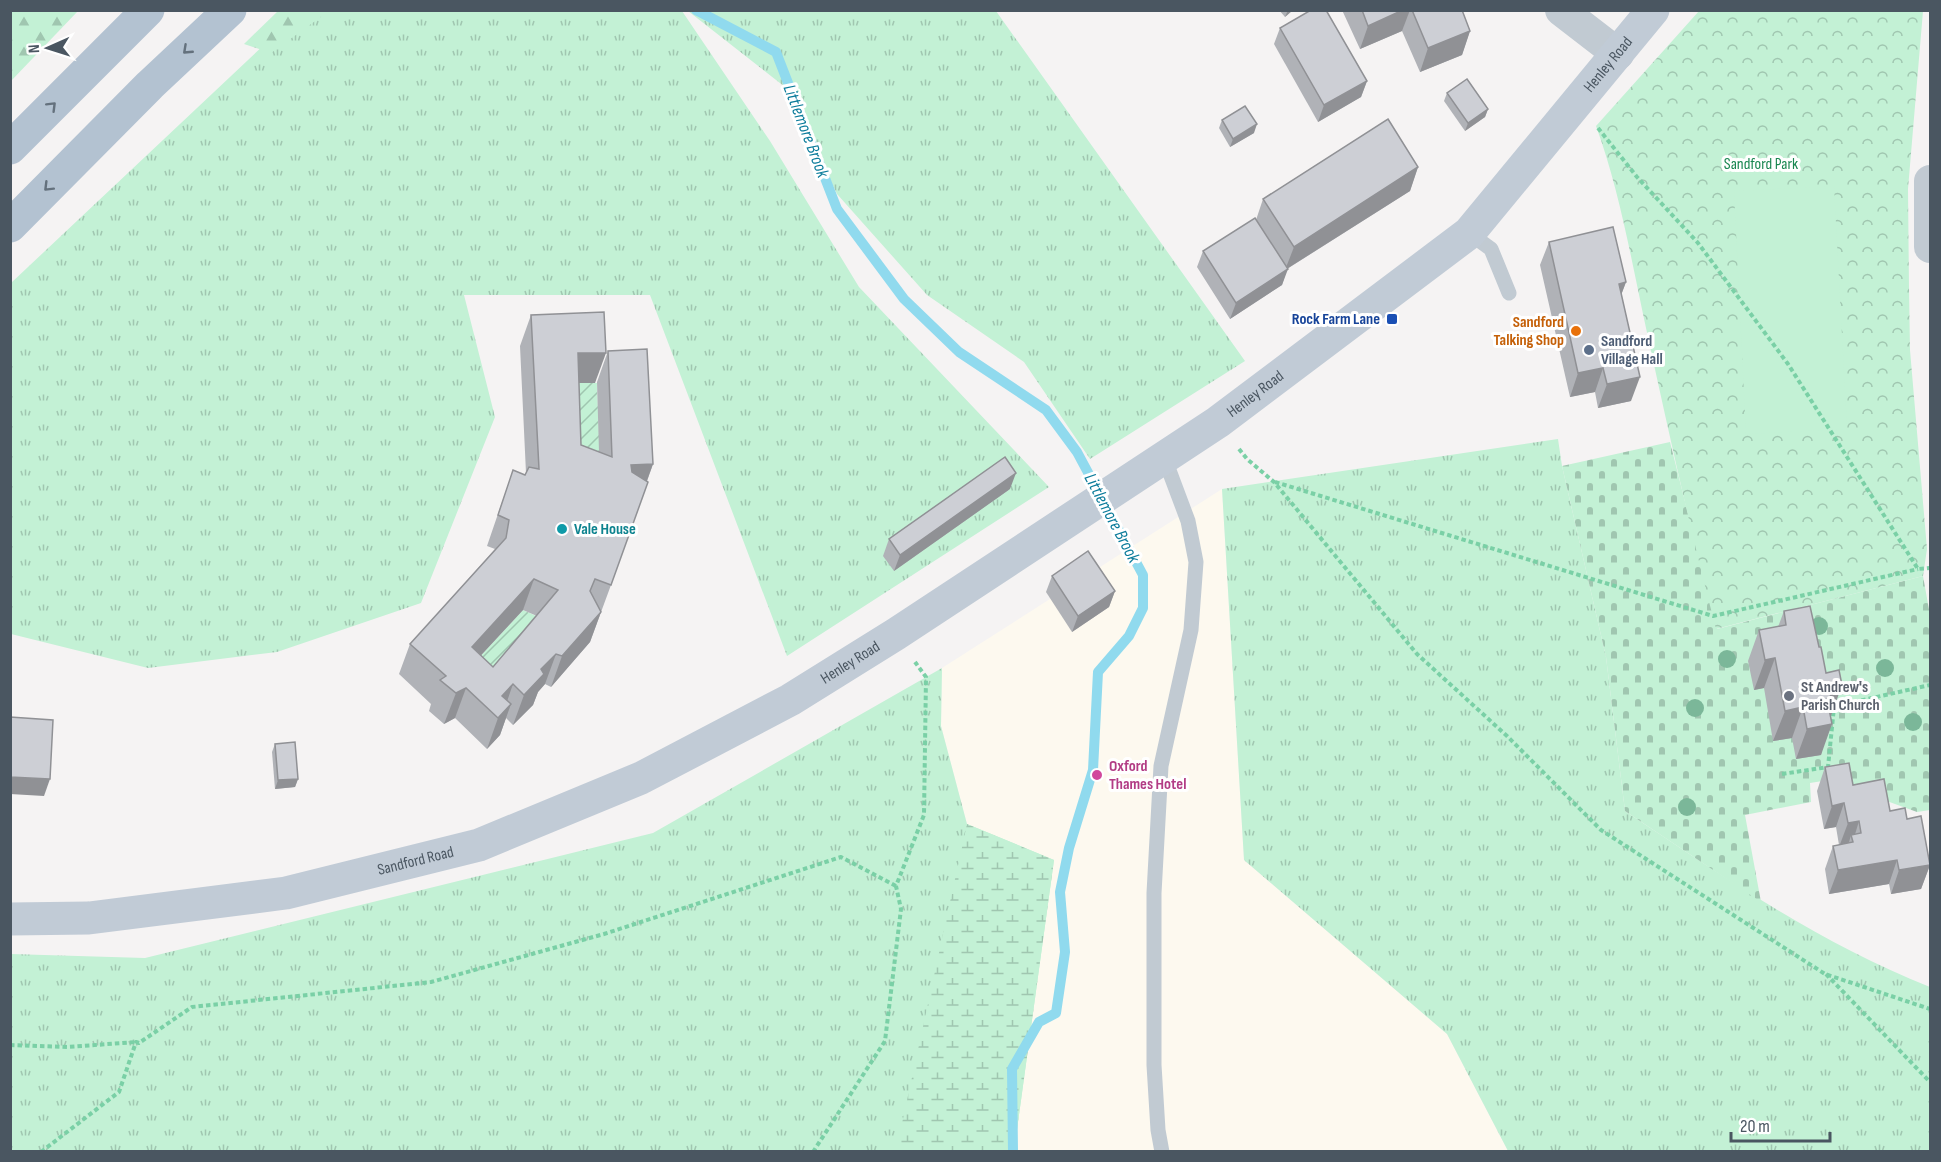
<svg xmlns="http://www.w3.org/2000/svg" width="1941" height="1162" font-family="'Sofia Sans Condensed',sans-serif">
  <style>
    .commercial { fill: #fdf9ef }
    .grass { fill: url(#grass-tufts) }
    .forest { fill: url(#forest-firs) }
    .wetland { fill: url(#wetland-marsh) }
    .cemetery { fill: url(#cemetery-stones) }
    .park { fill: url(#park-crowns) }
    .garden { fill: url(#garden-furrows) }
    .pitch { fill: #c3f1d5 }
    .lines { fill: none; stroke-linecap: round; stroke-linejoin: round }
    .stream { stroke: #90daee; stroke-width: 10 }
    .path { stroke: #7ad0a6; stroke-width: 4; stroke-dasharray: 4.5 3; stroke-linecap: butt }
    .lane { stroke: #c1cad2; stroke-width: 15 }
    .street { stroke: #c1cad2; stroke-width: 32 }
    .secondary { stroke: #c1cbd6; stroke-width: 33 }
    .primary { stroke: #b3c2d1; stroke-width: 33 }
    .tree { fill: #7bb799 }
    .wall { fill: #b0b2b7; fill-rule: evenodd }
    .shaded-wall { fill: #909195 }
    .building { fill: #cdcfd5; stroke: #909195; stroke-width: 1.5; fill-rule: evenodd }
    .oneway { stroke: #64717d }
    .transit-dot { fill: #1a4fb4; stroke: #fff; stroke-width: 2 }
    .food-dot { fill: #e8710a; stroke: #fff; stroke-width: 2 }
    .service-dot { fill: #5c6f8a; stroke: #fff; stroke-width: 2 }
    .culture-dot { fill: #0f9aa8; stroke: #fff; stroke-width: 2 }
    .worship-dot { fill: #6b7280; stroke: #fff; stroke-width: 2 }
    .hotel-dot { fill: #d1479c; stroke: #fff; stroke-width: 2 }
    .labels { text-anchor: middle; dominant-baseline: central; stroke-width: 6; stroke-linejoin: round; paint-order: stroke }
    .street-label { font-size: 16px; fill: #4a5661; stroke: #fff }
    .park-label { font-size: 16px; fill: #17864f; stroke: #fff }
    .transit-label { font-size: 16px; font-weight: bold; fill: #164399; stroke: #fff; text-anchor: end }
    .food-label { font-size: 16px; font-weight: bold; fill: #c56008; stroke: #fff; text-anchor: end }
    .service-label { font-size: 16px; font-weight: bold; fill: #4e5e75; stroke: #fff; text-anchor: start }
    .culture-label { font-size: 16px; font-weight: bold; fill: #0d838f; stroke: #fff; text-anchor: start }
    .worship-label { font-size: 16px; font-weight: bold; fill: #5b616d; stroke: #fff; text-anchor: start }
    .hotel-label { font-size: 16px; font-weight: bold; fill: #b23c85; stroke: #fff; text-anchor: start }
    .water-label { font-size: 18px; font-style: italic; fill: #0c7c9b; stroke: #fff }
  </style>
  <defs>
    <pattern id="grass-tufts" width="24" height="20" patternUnits="userSpaceOnUse" patternTransform="scale(1.5)"><rect width="24" height="20" fill="#c3f1d5"/><path d="M3 7l-1-3M5 7V3M7 7l1-3M15 17l-1-3M17 17v-4M19 17l1-3" fill="none" stroke="#a0c6b0"/></pattern>
    <pattern id="forest-firs" width="22" height="20" patternUnits="userSpaceOnUse" patternTransform="scale(1.5)"><rect width="22" height="20" fill="#c3f1d5"/><path d="M5 1l3.5 6h-7zM16 11l3.5 6h-7z" fill="#a0c6b0"/></pattern>
    <pattern id="wetland-marsh" width="20" height="14" patternUnits="userSpaceOnUse" patternTransform="scale(1.5)"><rect width="20" height="14" fill="#c3f1d5"/><path d="M1 5h8M5 5V1M11 12h8M15 12V8" fill="none" stroke="#a0c6b0"/></pattern>
    <pattern id="cemetery-stones" width="16" height="16" patternUnits="userSpaceOnUse" patternTransform="scale(1.5)"><rect width="16" height="16" fill="#c3f1d5"/><path d="M2 7V4a2 2 0 0 1 4 0v3zM10 15v-3a2 2 0 0 1 4 0v3z" fill="#a0c6b0"/></pattern>
    <pattern id="park-crowns" width="20" height="18" patternUnits="userSpaceOnUse" patternTransform="scale(1.5)"><rect width="20" height="18" fill="#c3f1d5"/><path d="M2 6a3 3 0 1 1 6 0M12 15a3 3 0 1 1 6 0" fill="none" stroke="#a0c6b0"/></pattern>
    <pattern id="garden-furrows" width="10" height="10" patternUnits="userSpaceOnUse" patternTransform="scale(1.5)"><rect width="10" height="10" fill="#c3f1d5"/><path d="M-1 1l2-2M0 10L10 0M9 11l2-2" fill="none" stroke="#a0c6b0"/></pattern>
  </defs>
  <rect width="100%" height="100%" fill="#f5f3f3"/>
  <polygon class="commercial" points="1222,489 1244,860 1447,1034 1508,1151 1014,1151 967,824 941,726 942,668"/>
  <g class="grass">
    <polygon points="300,11 682,11 770,141 859,287 1049,487 787,656 650,295 464,295 495,417 421,603 277,652 148,668 11,634 11,283"/>
    <polygon points="688,11 996,11 1245,361 1090,459 1024,362 927,295 837,194 785,87"/>
    <path d="M1558 439 1562 466 1606 657 1625 811C1724 877 1819 943 1930 987V1151H1508L1447 1034 1244 860 1222 489Z"/>
    <polygon points="942,668 941,726 967,824 1054,860 1014,1151 11,1152 11,954 145,958 653,833"/>
  </g>
  <g class="forest">
    <polygon points="11,10 78,11 11,81 10,11"/>
    <polygon points="279,10 329,10 329,11 271,53 244,44"/>
  </g>
  <polygon class="wetland" points="967,824 1054,860 1014,1151 896,1151"/>
  <polygon class="cemetery" points="1670,442 1717,629 1923,576 1930,615 1930,810 1917,812 1829,780 1810,783 1811,802 1745,815 1761,902 1625,811 1606,657 1562,466"/>
  <path class="park" d="M1699 11H1923L1908 189 1909 287 1910 350 1927 549 1923 576 1716 629C1690 529 1668 429 1646 328 1632 263 1619 188 1596 126Z"/>
  <g class="garden">
    <polygon points="567,383 597,383 601,487 570,475"/>
    <polygon points="523,610 547,621 482,698 461,677"/>
  </g>
  <polygon class="pitch" points="1834,186 1847,429 1746,434 1734,191"/>
  <g class="lines">
    <polyline class="stream" points="696,10 776,52 837,209 904,299 959,352 1046,410 1077,452 1143,575 1143,608 1129,636 1098,672 1093,770 1069,848 1060,892 1065,952 1056,1013 1039,1022 1012,1069 1013,1152"/>
    <g class="path">
      <polyline points="1598,128 1637,177 1698,243 1788,364 1918,569 1930,568"/>
      <polyline points="1239,449 1247,459 1274,482 1417,654 1507,736 1601,830 1825,974 1930,1009"/>
      <polyline points="1275,482 1713,616 1918,569"/>
      <polyline points="1832,707 1930,685"/>
      <polyline points="1782,774 1828,767 1834,707"/>
      <polyline points="1826,974 1930,1082"/>
      <polyline points="10,1045 68,1047 136,1042"/>
      <polyline points="41,1152 119,1092 136,1042 139,1043 192,1007 431,982 604,934 841,857 896,886"/>
      <polyline points="813,1152 885,1041 901,909 896,886 924,815 926,677 915,662"/>
    </g>
    <g class="lane">
      <polyline points="1469,233 1491,249 1509,293"/>
      <polyline points="1162,1152 1158,1130 1154,1065 1154,893 1161,766 1191,630 1196,562 1188,521 1164,457"/>
    </g>
    <g class="street">
      <polyline points="1561,10 1618,54"/>
      <polyline points="1930,181 1930,247"/>
    </g>
    <path class="secondary" id="s1" d="M10 919 89 918 286 893 479 845 641 778 790 700 896 634 1218 422 1469 233 1653 10"/>
    <g class="primary">
      <polyline points="10,148 148,10"/>
      <polyline points="10,226 150,85 230,10"/>
    </g>
  </g>
  <g class="tree">
    <circle cx="1819" cy="626" r="9"/>
    <circle cx="1727" cy="659" r="9"/>
    <circle cx="1885" cy="668" r="9"/>
    <circle cx="1695" cy="708" r="9"/>
    <circle cx="1913" cy="722" r="9"/>
    <circle cx="1687" cy="807" r="9"/>
  </g>
  <g class="wall">
    <polygon points="1279,10 1293,10 1285,17"/>
    <polygon points="1342,10 1462,10 1470,31 1462,55 1420,72 1402,31 1360,49"/>
    <polygon points="1280,28 1367,81 1361,97 1318,122 1274,44"/>
    <polygon points="1447,93 1488,109 1485,117 1465,131 1444,101"/>
    <polygon points="1222,120 1254,133 1230,147 1219,128"/>
    <polygon points="1418,167 1410,191 1287,269 1282,285 1230,319 1197,267 1203,251 1256,220 1263,199"/>
    <polygon points="1549,242 1626,282 1621,295 1631,401 1598,408 1595,392 1570,397 1540,265"/>
    <path d="M531 315 595 383H579L581 445 599 452 597 382 608 351 653 464 611 585 590 642 551 687 545 684 538 692 533 705 513 725 506 718 500 735 487 749 455 718 444 724 429 711 431 704 399 674 410 644 495 549 487 546 513 470 525 475 526 473 520 346ZM523 610 537 616 493 667 481 655Z"/>
    <polygon points="1010,489 894,571 883,556 889,539"/>
    <polygon points="1052,576 1115,591 1109,607 1072,632 1046,592"/>
    <polygon points="1784,611 1819,647 1826,673 1842,685 1830,716 1821,755 1796,759 1792,738 1773,741 1764,688 1754,690 1748,661 1759,630 1778,627"/>
    <polygon points="275,744 298,779 295,787 275,789 272,752"/>
    <polygon points="1825,767 1853,785 1890,811 1907,819 1930,865 1921,889 1891,894 1889,884 1829,894 1825,869 1833,846 1839,845 1836,827 1824,829 1817,791"/>
  </g>
  <g class="shaded-wall">
    <polygon points="1288,10 1293,10 1285,17"/>
    <polygon points="1403,10 1410,10 1402,31 1360,49 1368,26"/>
    <polygon points="1470,31 1462,55 1420,72 1428,48"/>
    <polygon points="1367,81 1361,97 1318,122 1324,105"/>
    <polygon points="1488,109 1485,117 1465,131 1468,123"/>
    <polygon points="1257,124 1254,133 1230,147 1233,139"/>
    <polygon points="1418,167 1410,191 1285,270 1294,247"/>
    <polygon points="1288,269 1282,285 1230,319 1236,303"/>
    <polygon points="1626,282 1617,306 1619,284"/>
    <polygon points="578,353 606,353 595,383 567,383"/>
    <polygon points="1603,368 1595,392 1570,397 1578,373"/>
    <polygon points="1640,377 1631,401 1598,408 1607,384"/>
    <polygon points="653,464 642,494 620,496 631,465"/>
    <polygon points="1016,473 1010,489 894,571 900,555"/>
    <polygon points="534,579 523,610 461,677 472,647"/>
    <polygon points="1115,591 1109,607 1072,632 1078,616"/>
    <polygon points="601,612 590,642 551,687 562,656"/>
    <polygon points="556,654 545,684 538,692 533,705 513,725 524,695 541,669"/>
    <polygon points="1775,658 1764,688 1754,690 1765,660"/>
    <polygon points="513,684 503,713 511,704 500,735 487,749 498,718 502,696"/>
    <polygon points="1842,685 1831,716 1824,717 1832,724 1821,755 1796,759 1807,729 1829,688"/>
    <polygon points="466,688 455,718 444,724 456,693"/>
    <polygon points="1803,707 1792,738 1773,741 1785,711"/>
    <polygon points="10,777 50,779 44,796 10,794"/>
    <polygon points="298,779 295,787 275,789 278,780"/>
    <polygon points="1844,803 1836,827 1824,829 1832,806"/>
    <polygon points="1859,821 1853,841 1851,835 1848,846 1839,847 1848,823"/>
    <polygon points="1897,860 1889,884 1829,894 1838,870"/>
    <polygon points="1930,865 1921,889 1891,894 1899,870"/>
  </g>
  <g class="building">
    <polygon points="1311,10 1326,10 1367,81 1324,105 1280,28"/>
    <polygon points="1362,10 1403,10 1368,26"/>
    <polygon points="1412,10 1462,10 1470,31 1428,48"/>
    <polygon points="1467,79 1488,109 1468,123 1447,93"/>
    <polygon points="1245,106 1257,124 1233,139 1222,120"/>
    <polygon points="1388,119 1418,167 1294,247 1263,199"/>
    <polygon points="1255,218 1288,269 1236,303 1203,251"/>
    <polygon points="1613,227 1626,282 1619,284 1640,377 1607,384 1603,368 1578,373 1549,242"/>
    <path d="M604 312 606 353H578L581 445 612 457 608 351 647 349 653 464 631 465 632 472 648 482 611 585 595 579 590 591 601 612 562 656 556 654 541 669 544 674 524 695 513 684 502 696 511 704 498 718 466 688 456 693 440 680 446 676 410 644 506 538 509 520 498 515 513 470 525 475 529 467 539 469 531 315ZM534 579 558 590 493 667 472 647Z"/>
    <polygon points="1005,457 1016,473 900,555 889,539"/>
    <polygon points="1088,551 1115,591 1078,616 1052,576"/>
    <polygon points="1810,606 1819,647 1821,647 1826,673 1839,670 1842,685 1829,688 1831,698 1827,699 1832,724 1807,729 1803,707 1785,711 1775,658 1765,660 1759,630 1786,625 1784,611"/>
    <polygon points="10,717 53,720 50,779 10,777"/>
    <polygon points="295,742 298,779 278,780 275,744"/>
    <polygon points="1849,763 1853,785 1884,779 1890,811 1905,808 1907,819 1921,816 1930,865 1899,870 1897,860 1838,870 1833,846 1853,842 1851,835 1861,833 1859,821 1848,823 1844,803 1832,806 1825,767"/>
  </g>
  <defs><path id="oneway-chevron" d="M-2-3.5L2.5 0L-2 3.5" fill="none" stroke-width="1.6" stroke-linecap="round" stroke-linejoin="round" transform="scale(1.5)"/></defs>
  <g class="oneway">
    <use href="#oneway-chevron" transform="translate(187 50) rotate(137)"/>
    <use href="#oneway-chevron" transform="translate(52 106) rotate(-45)"/>
    <use href="#oneway-chevron" transform="translate(48 187) rotate(135)"/>
  </g>
  <rect class="transit-dot" x="1386" y="313" width="12" height="12" rx="3"/>
  <circle class="food-dot" cx="1576" cy="331" r="6"/>
  <circle class="service-dot" cx="1589" cy="350" r="6"/>
  <circle class="culture-dot" cx="562" cy="529" r="6"/>
  <circle class="worship-dot" cx="1789" cy="696" r="6"/>
  <circle class="hotel-dot" cx="1097" cy="775" r="6"/>
  <g class="labels">
    <g class="street-label">
      <text stroke="none"><textPath href="#s1" startOffset="1863">Henley Road</textPath></text>
      <text stroke="none"><textPath href="#s1" startOffset="1377">Henley Road</textPath></text>
      <text stroke="none"><textPath href="#s1" startOffset="891">Henley Road</textPath></text>
      <text stroke="none"><textPath href="#s1" startOffset="411">Sandford Road</textPath></text>
    </g>
    <g class="park-label">
      <text x="1761" y="164">Sandford Park</text>
    </g>
    <g class="transit-label">
      <text x="1380" y="319">Rock Farm Lane</text>
    </g>
    <g class="food-label">
      <text x="1564" y="322">Sandford<tspan x="1564" dy="18">Talking Shop</tspan></text>
    </g>
    <g class="service-label">
      <text x="1601" y="341">Sandford<tspan x="1601" dy="18">Village Hall</tspan></text>
    </g>
    <g class="culture-label">
      <text x="574" y="529">Vale House</text>
    </g>
    <g class="worship-label">
      <text x="1801" y="687">St Andrew's<tspan x="1801" dy="18">Parish Church</tspan></text>
    </g>
    <g class="hotel-label">
      <text x="1109" y="766">Oxford<tspan x="1109" dy="18">Thames Hotel</tspan></text>
    </g>
    <g class="water-label">
      <text transform="translate(806 131) rotate(69)">Littlemore Brook</text>
      <text transform="translate(1112 518) rotate(62)">Littlemore Brook</text>
    </g>
  </g>
  <rect width="1941" height="1162" fill="none" stroke="#4a5661" stroke-width="24"/>
  <g transform="translate(48 48) rotate(267)" stroke="#ffffff" stroke-width="4.5" paint-order="stroke">
  <path d="M0-4.5L10 22L0 15L-10 22Z" fill="#4a5661"/>
  <text y="-9" font-size="16" font-weight="bold" text-anchor="middle" fill="#4a5661">N</text>
  </g>
  <path d="M1731 1132v9h99v-9" fill="none" stroke="#4a5661" stroke-width="3"/>
  <text x="1740" y="1132" font-size="18" fill="#4a5661" stroke="#ffffff" stroke-width="4.5" paint-order="stroke">20 m</text>
</svg>
